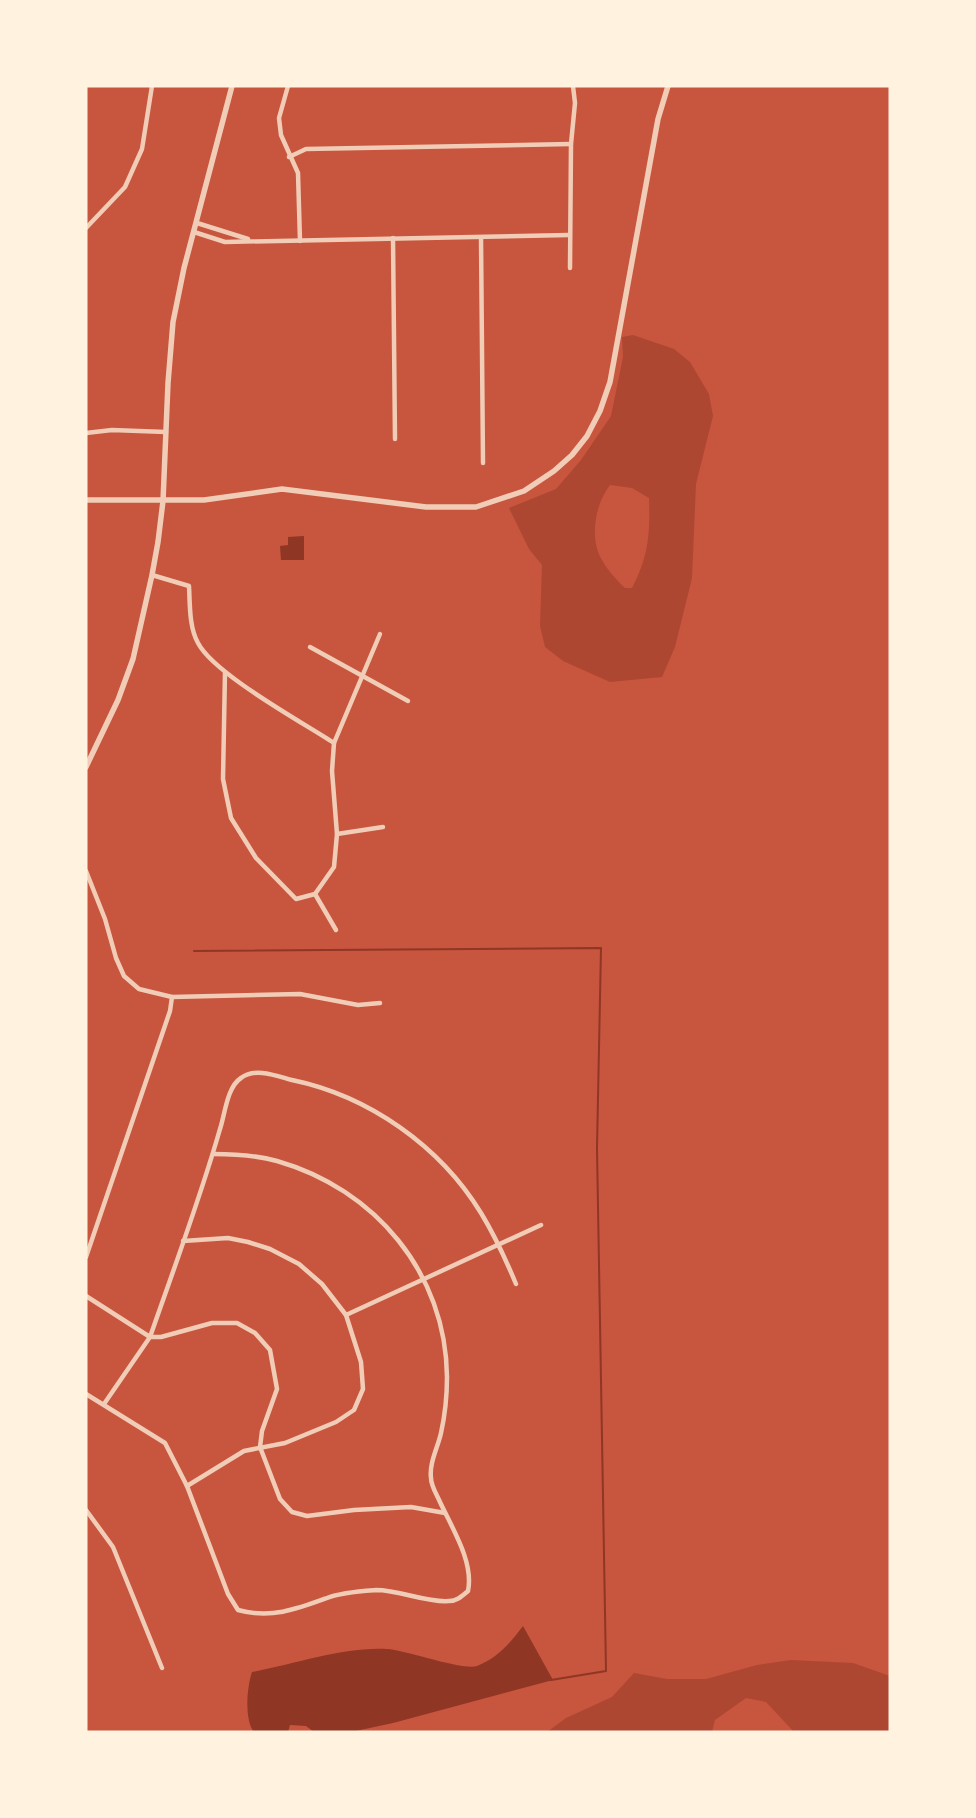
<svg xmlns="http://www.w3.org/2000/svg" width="976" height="1818" font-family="'Open Sans',sans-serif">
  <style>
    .green { fill: #ae4732; fill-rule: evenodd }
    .water { fill: #8f3625 }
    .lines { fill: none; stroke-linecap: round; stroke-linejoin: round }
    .stream { stroke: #8f3625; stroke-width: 2 }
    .minor { stroke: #f1ccb7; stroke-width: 4.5 }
    .tertiary { stroke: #f1ccb7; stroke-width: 5.5 }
  </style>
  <rect width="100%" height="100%" fill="#c8553d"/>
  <g class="green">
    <path d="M633 335 674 349 690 362 709 394 713 416 696 484 692 578 675 647 662 677 610 682 563 661 545 647 540 626 542 565 529 549 509 508 556 489 581 460 611 416 623 357 622 337ZM610 485 632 488 649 498C650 533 649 556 632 588H625C616 579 608 571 602 560 589 539 595 504 610 485Z"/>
    <polygon points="791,1660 853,1663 890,1676 890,1732 794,1732 766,1702 746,1698 715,1720 712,1732 547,1732 566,1718 612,1697 634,1673 667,1679 706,1679 757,1665"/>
  </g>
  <g class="water">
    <polygon points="304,536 304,560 281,560 280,546 288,545 288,537"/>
    <path d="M523 1626 553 1680 393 1723 351 1732H314L306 1726 290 1725 288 1732H254C244 1719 247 1687 252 1672 297 1664 341 1647 387 1649 406 1650 463 1671 477 1666 498 1658 510 1643 523 1626Z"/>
  </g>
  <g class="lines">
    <polyline class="stream" points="194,951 601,948 597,1148 606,1671 551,1680"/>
    <g class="minor">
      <polyline points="288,86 279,118 281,135 298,173 300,241"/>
      <polyline points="289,157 306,149 571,144"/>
      <polyline points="197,223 248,239"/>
      <polyline points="86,228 125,187 142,149 152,86"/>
      <polyline points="194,232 225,242 569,235"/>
      <polyline points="393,238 395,439"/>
      <polyline points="481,238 483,463"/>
      <polyline points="570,268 571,144 575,103 573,86"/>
      <polyline points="86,433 112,430 166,432"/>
      <path d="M152 575 189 586C190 604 189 627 198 643 214 674 302 722 334 743L332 771 337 834 334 867 315 894 296 899 256 858 231 818 223 779 225 672"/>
      <polyline points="310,647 408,701"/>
      <polyline points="334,743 380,634"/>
      <polyline points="337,834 383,827"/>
      <polyline points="86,871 105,919 116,958 124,976 139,989 172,997 300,994 358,1005 380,1003"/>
      <polyline points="315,894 336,930"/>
      <polyline points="183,1241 228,1238 248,1242 270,1249 299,1264 322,1284 346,1315 361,1362 363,1389 354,1410 336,1422 285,1443 244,1451 187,1486"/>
      <polyline points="86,1257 170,1011 172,997"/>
      <path d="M86 1296 150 1337C174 1268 200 1199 220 1129 225 1114 227 1087 241 1078 255 1067 277 1076 292 1080 369 1096 440 1146 481 1213 495 1236 506 1260 516 1284"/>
      <polyline points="346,1315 541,1225"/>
      <path d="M86 1394 165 1443 187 1486 228 1594 238 1610C271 1619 297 1609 327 1598 342 1592 361 1591 376 1590 400 1590 427 1603 449 1601 457 1601 462 1596 468 1591 474 1562 452 1528 440 1502 437 1495 431 1486 431 1478 429 1463 438 1447 441 1433 445 1415 447 1396 447 1377 446 1273 375 1189 277 1161 256 1155 235 1154 213 1154"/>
      <polyline points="104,1404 150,1337 161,1337 212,1323 237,1323 255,1333 270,1350 277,1389 262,1431 260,1447 280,1499 292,1512 307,1516 354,1510 411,1507 445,1513"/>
      <polyline points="86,1510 113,1547 162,1668"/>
    </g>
    <g class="tertiary">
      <polyline points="86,500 204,500 282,489 426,507 476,507 524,491 554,471 572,455 587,436 600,411 610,382 658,119 668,86"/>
      <polyline points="86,767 118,700 133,659 152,575 158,542 163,501 168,383 173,322 184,268 232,86"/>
    </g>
  </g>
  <rect width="976" height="1818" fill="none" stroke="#fff3e0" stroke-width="175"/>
</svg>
